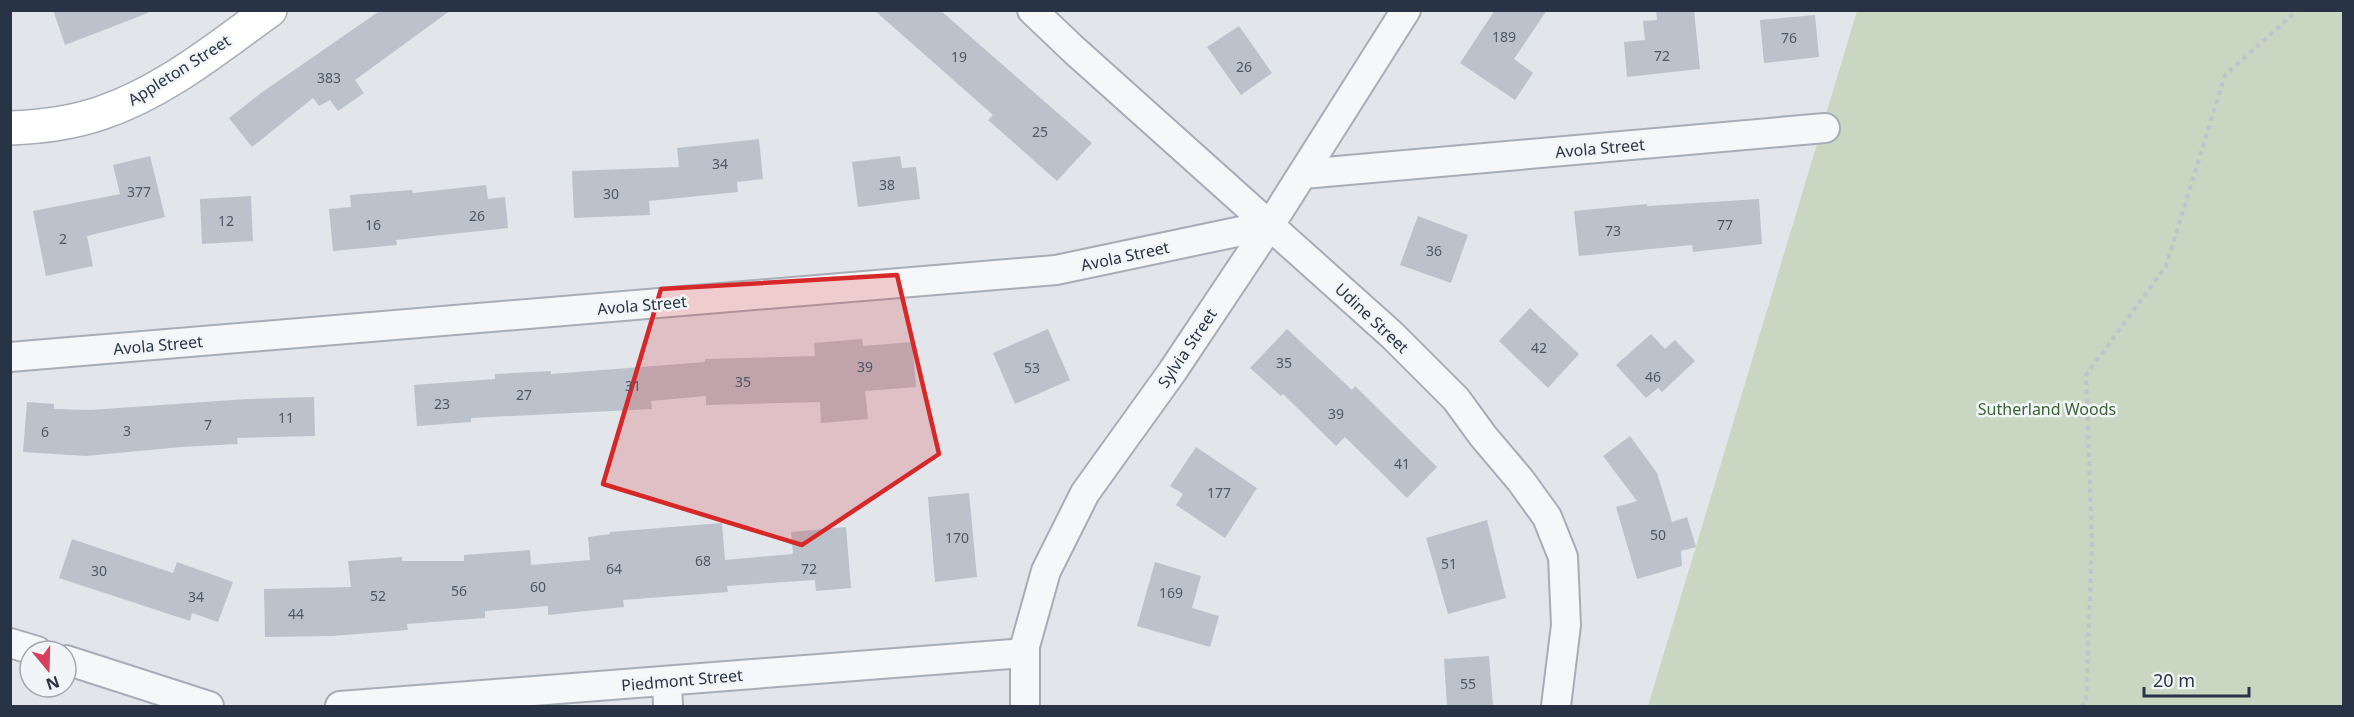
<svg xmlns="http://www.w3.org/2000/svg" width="2354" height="717" font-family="'Noto Sans',sans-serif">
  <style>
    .green { fill: #c8d6c2 }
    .building { fill: #bbc2cc }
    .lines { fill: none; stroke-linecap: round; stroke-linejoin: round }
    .street-casing { stroke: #a6adb6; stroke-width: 32 }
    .secondary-casing { stroke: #a6adb6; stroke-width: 36 }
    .path { stroke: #c0c4ca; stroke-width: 4; stroke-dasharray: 4.5 4.5; stroke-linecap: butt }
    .street { stroke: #f5f7f9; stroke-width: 28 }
    .secondary { stroke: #fff; stroke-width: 33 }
    .marked { fill: #d62828; fill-opacity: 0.2; stroke: #d62828; stroke-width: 4.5; stroke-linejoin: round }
    .labels { text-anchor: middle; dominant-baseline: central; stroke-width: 5; stroke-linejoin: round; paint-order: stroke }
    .number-label { font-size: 14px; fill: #4d5867 }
    .street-label { font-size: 16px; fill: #283445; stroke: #f2f5f8 }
    .park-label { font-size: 16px; fill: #3f6235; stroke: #f2f5f8 }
  </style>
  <rect width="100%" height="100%" fill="#e2e6eb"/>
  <polygon class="green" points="1857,11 2343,11 2343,706 1648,706"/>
  <g class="building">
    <polygon points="53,10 148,10 148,13 65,45"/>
    <polygon points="381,10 451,10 355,80 364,93 338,111 330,100 319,106 313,98 252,147 229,118 261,93"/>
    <polygon points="874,10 940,10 1092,143 1057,181 988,120 993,115"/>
    <polygon points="1495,10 1547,10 1514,59 1533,73 1515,100 1460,63"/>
    <polygon points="1656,10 1694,10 1700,69 1627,77 1624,42 1645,40 1643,21 1657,20"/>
    <polygon points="1815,15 1819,57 1764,63 1760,20"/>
    <polygon points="1239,26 1272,73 1241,95 1207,47"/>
    <polygon points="759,139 763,179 737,182 738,192 649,201 650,215 574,218 572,171 679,167 677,148"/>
    <polygon points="150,156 165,217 87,236 93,266 46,276 33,211 120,194 113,165"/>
    <polygon points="900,156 902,168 916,167 920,199 858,207 852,162"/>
    <polygon points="486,185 488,199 505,197 508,228 396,240 397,245 333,251 329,209 351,207 350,195 412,190 413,193"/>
    <polygon points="251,196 253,241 202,244 200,199"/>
    <polygon points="1759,199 1762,244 1693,252 1692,245 1579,256 1574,211 1647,204 1647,206"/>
    <polygon points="1418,216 1468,235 1451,283 1400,265"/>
    <polygon points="1530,308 1579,354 1548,388 1499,341"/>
    <polygon points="1048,329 1070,380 1015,404 993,353"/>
    <polygon points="1287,329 1352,390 1355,386 1437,467 1407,498 1345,437 1336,446 1283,394 1281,396 1250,368"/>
    <polygon points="1651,334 1665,349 1675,340 1695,361 1662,392 1658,388 1646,398 1616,365"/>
    <polygon points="862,339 863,346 912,342 916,387 865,391 868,419 821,423 820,402 706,405 706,396 651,401 652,409 471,418 471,422 417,426 414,385 495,379 495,374 551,371 551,374 705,362 705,359 815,356 814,343"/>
    <polygon points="314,397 315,436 237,438 238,444 181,447 86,456 23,452 27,402 54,404 54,409 90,410 247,399"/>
    <polygon points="1630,436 1657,473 1672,522 1687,517 1696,547 1681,551 1682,566 1637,579 1616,507 1637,501 1603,456"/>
    <polygon points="1196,447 1257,488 1225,538 1176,505 1183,494 1170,486"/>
    <polygon points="969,493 977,577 935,582 928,497"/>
    <polygon points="1487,520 1506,598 1448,614 1426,538"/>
    <polygon points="722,523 725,560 793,554 791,532 846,527 851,588 816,591 815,580 727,586 728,592 623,600 624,607 548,615 548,606 485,611 485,618 407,624 408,630 332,636 265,637 264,589 351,587 348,561 402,557 402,561 464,561 464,555 530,550 531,565 590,560 588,537 610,534 610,532"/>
    <polygon points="72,539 173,573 177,562 233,582 218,622 192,613 190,621 59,578"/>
    <polygon points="1155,562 1201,576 1192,608 1219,616 1210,647 1137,626"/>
    <polygon points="1489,656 1493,706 1447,706 1444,659"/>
  </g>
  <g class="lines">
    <g class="street-casing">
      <g id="street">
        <polyline points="1032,10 1074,50 1392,335 1456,399 1483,436 1521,481 1547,517 1563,557 1566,625 1556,706"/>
        <polyline points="1303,174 1825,128"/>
        <polyline points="10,357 1056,270 1270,225"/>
        <polyline points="10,643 37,651"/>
        <polyline points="66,660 209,706"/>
        <polyline points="667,681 668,706"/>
        <polyline points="340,706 1024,653"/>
        <polyline points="1025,706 1025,646 1046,571 1085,493 1172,372 1270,225 1406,10"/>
      </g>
    </g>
    <g class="secondary-casing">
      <path id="secondary" d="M10 128C41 127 72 123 101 113 164 92 217 48 270 10"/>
    </g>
    <polyline class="path" points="2081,706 2086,703 2092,541 2086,375 2166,266 2225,75 2298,10"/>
    <use href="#street" class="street"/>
    <use href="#secondary" class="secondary"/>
  </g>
  <path class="marked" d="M897 275 939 454 802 545 603 484 661 289Z"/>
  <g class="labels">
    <g class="number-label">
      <text x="1504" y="36">189</text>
      <text x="1789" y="37">76</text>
      <text x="1662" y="55">72</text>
      <text x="959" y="56">19</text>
      <text x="1244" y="66">26</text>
      <text x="329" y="77">383</text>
      <text x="1040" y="131">25</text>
      <text x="720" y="163">34</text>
      <text x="887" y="184">38</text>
      <text x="139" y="191">377</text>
      <text x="611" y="193">30</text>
      <text x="477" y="215">26</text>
      <text x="226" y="220">12</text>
      <text x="373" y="224">16</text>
      <text x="1725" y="224">77</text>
      <text x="1613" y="230">73</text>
      <text x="63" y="238">2</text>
      <text x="1434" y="250">36</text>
      <text x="1539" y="347">42</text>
      <text x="1284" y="362">35</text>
      <text x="865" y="366">39</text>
      <text x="1032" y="367">53</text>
      <text x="1653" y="376">46</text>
      <text x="743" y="381">35</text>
      <text x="633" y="385">31</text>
      <text x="524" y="394">27</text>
      <text x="442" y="403">23</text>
      <text x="1336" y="413">39</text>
      <text x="286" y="417">11</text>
      <text x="208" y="424">7</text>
      <text x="127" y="430">3</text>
      <text x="45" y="431">6</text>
      <text x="1402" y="463">41</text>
      <text x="1219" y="492">177</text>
      <text x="1658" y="534">50</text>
      <text x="957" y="537">170</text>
      <text x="703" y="560">68</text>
      <text x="1449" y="563">51</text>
      <text x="614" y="568">64</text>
      <text x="809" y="568">72</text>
      <text x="99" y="570">30</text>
      <text x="538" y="586">60</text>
      <text x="459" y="590">56</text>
      <text x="1171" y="592">169</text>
      <text x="378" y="595">52</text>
      <text x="196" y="596">34</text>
      <text x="296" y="613">44</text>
      <text x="1468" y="683">55</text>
    </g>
    <g class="street-label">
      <text transform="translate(179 70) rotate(-32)">Appleton Street</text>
      <text transform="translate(1600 148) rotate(-5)">Avola Street</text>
      <text transform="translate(1125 256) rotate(-12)">Avola Street</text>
      <text transform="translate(642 305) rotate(-5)">Avola Street</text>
      <text transform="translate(1372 318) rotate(43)">Udine Street</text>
      <text transform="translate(158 345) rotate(-5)">Avola Street</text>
      <text transform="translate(1187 348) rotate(-56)">Sylvia Street</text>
      <text transform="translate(682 680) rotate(-5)">Piedmont Street</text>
    </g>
    <g class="park-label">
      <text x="2047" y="409">Sutherland Woods</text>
    </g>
  </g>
  <rect width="2354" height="717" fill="none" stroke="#283445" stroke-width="24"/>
  <g transform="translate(48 669) rotate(161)"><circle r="28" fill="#f2f5f8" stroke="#a1a8b0" stroke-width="1.5"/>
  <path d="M0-4.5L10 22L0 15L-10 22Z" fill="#d93f5d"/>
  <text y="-9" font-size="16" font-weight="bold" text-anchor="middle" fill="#283445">N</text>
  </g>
  <path d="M2144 687v9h105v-9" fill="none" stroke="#283445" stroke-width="3"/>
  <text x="2153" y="687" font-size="18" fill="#283445" stroke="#f2f5f8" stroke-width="4.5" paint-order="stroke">20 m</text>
</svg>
